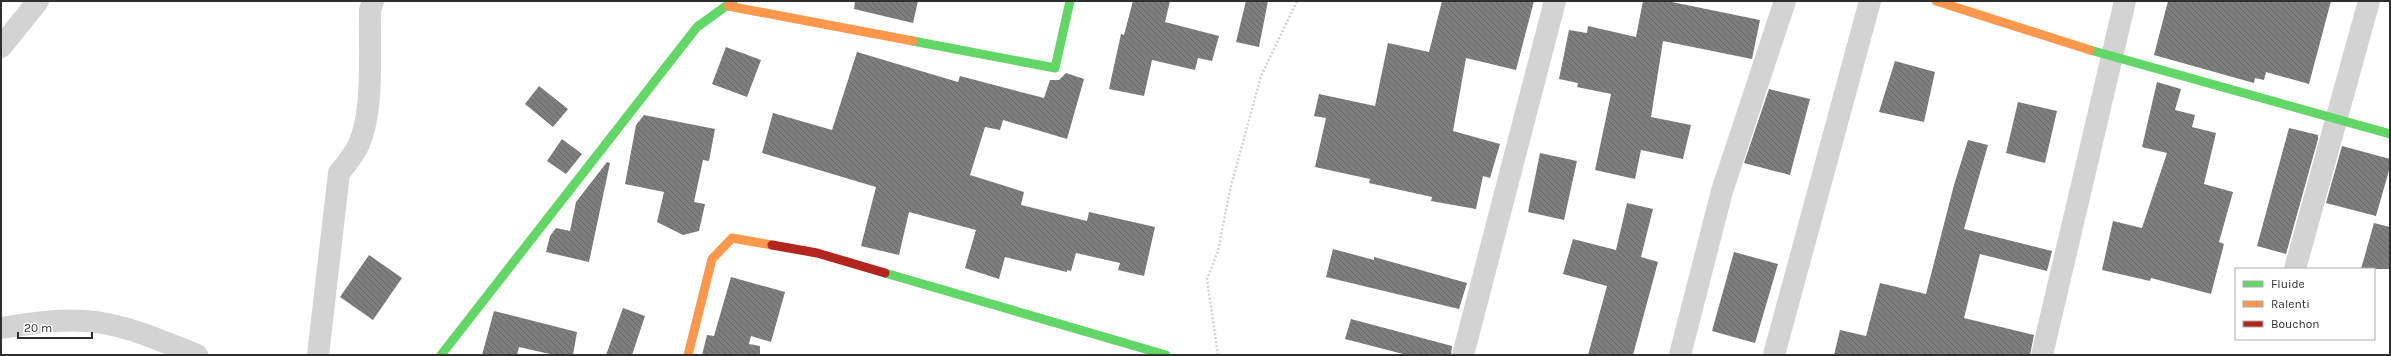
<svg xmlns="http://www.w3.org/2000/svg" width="2391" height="356" font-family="Karla,sans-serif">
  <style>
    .building { fill: url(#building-back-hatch) }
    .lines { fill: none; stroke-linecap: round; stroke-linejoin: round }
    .path { stroke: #d3d3d3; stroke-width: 2.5; stroke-dasharray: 2 2; stroke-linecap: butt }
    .street { stroke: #d3d3d3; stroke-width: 22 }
    .fast { stroke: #63d668; stroke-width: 9 }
    .slow { stroke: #ff974d; stroke-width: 9 }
    .jam { stroke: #b3261e; stroke-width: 9 }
  </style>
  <defs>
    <pattern id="building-back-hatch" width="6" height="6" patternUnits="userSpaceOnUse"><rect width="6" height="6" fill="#7e7e7e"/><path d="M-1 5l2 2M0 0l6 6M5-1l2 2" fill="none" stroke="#686868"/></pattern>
  </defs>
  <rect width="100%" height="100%" fill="#fff"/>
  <g class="building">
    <polygon points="855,1 918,1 913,23 854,9"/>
    <polygon points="1133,1 1170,1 1165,22 1219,36 1212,61 1198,58 1195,70 1152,60 1144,96 1109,89 1121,34 1124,35"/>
    <polygon points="1246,1 1268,1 1259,47 1236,42"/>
    <polygon points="1442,1 1534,1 1516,70 1466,58 1453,131 1500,144 1490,178 1483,176 1476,209 1431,201 1432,197 1369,183 1370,179 1315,167 1326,118 1314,116 1319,94 1375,106 1388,43 1429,52"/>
    <polygon points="1643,1 1667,1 1760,20 1752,59 1663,41 1651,117 1691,125 1683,159 1641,150 1635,179 1595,170 1611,94 1577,87 1578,83 1559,79 1569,30 1587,33 1588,26 1636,37"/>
    <polygon points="2168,1 2331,1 2309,84 2266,72 2264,80 2255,78 2254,83 2154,55"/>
    <polygon points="726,47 761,60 747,97 712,84"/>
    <polygon points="857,52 958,82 960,76 1044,98 1050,80 1059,80 1066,73 1084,79 1067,139 1003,120 1000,130 985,127 970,175 1024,192 1021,205 1087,221 1089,212 1155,227 1144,276 1118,270 1120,263 1076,253 1071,271 1067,270 1067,272 1005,257 999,279 965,268 976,230 909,212 899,255 861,246 876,187 762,153 773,113 832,130"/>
    <polygon points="1895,61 1935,72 1924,122 1879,112"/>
    <polygon points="2157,82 2181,89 2175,110 2195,115 2192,127 2216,133 2204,184 2233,192 2219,242 2224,244 2211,294 2151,278 2150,281 2102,270 2113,221 2142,228 2167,153 2142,147"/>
    <polygon points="539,86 568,109 553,127 525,104"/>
    <polygon points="1769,89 1810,99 1790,175 1744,163"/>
    <polygon points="2018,102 2057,111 2045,163 2006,153"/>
    <polygon points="644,115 715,129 709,161 703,160 694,202 705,204 699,231 683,235 657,222 664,192 625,184 636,125"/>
    <polygon points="2289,128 2318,135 2318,139 2286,254 2257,246"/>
    <polygon points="562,139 582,154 566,174 547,161"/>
    <polygon points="1968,140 1988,145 1964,229 2052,251 2047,271 1980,254 1964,318 2034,335 2030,355 1834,355 1840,330 1866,336 1880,283 1926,294 1954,185"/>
    <polygon points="2342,146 2390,159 2390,167 2376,216 2326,203"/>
    <polygon points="1540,153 1577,161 1564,220 1528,212"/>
    <polygon points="607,162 610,163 589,262 546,252 550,236 556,228 570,231 576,202"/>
    <polygon points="1627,203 1653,209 1641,257 1658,262 1633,355 1588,355 1607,286 1563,274 1573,239 1616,250"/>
    <polygon points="2374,223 2390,227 2390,269 2361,269"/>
    <polygon points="1333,249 1374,260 1374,257 1467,283 1459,309 1326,277"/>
    <polygon points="1734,252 1778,264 1755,343 1712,331"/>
    <polygon points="369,255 402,278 373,320 340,297"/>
    <polygon points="731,277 785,292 771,342 751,336 749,344 760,346 760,355 702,355 707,335 714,336"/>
    <polygon points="623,308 645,316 632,355 606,355"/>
    <polygon points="494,311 577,332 573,355 554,355 519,347 517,355 482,355"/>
    <polygon points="1351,319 1452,346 1451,355 1407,355 1345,339"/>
  </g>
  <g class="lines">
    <polyline class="path" points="1218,355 1207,279 1218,251 1230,190 1261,76 1297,1"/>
    <g class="street">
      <polyline points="1,47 38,1"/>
      <polyline points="2295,269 2369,1"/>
      <path d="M1 328C33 323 69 317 102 323 134 328 166 343 197 355"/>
      <path d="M318 355 339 173C345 166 351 158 356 150 375 116 369 50 370 10L373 1"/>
      <polyline points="1463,355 1555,1"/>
      <polyline points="1680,355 1722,191 1785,1"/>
      <polyline points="1774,355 1870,1"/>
      <polyline points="2042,355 2125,1"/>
    </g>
    <g class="fast">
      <polyline points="913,41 1055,68 1070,1"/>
      <polyline points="2090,50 2390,134"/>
      <polyline points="885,273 1166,355"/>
      <polyline points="441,355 697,27 733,1"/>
    </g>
    <g class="slow">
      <polyline points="1936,1 2090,50"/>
      <polyline points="728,6 913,41"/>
      <polyline points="688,355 712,259 732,238 772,245"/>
    </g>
    <polyline class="jam" points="772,245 817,253 885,273"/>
  </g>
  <rect width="2391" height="356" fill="none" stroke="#2e2e2e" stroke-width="4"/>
  <rect x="2235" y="268" width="140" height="72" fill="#ffffff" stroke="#ababab"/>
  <rect x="2243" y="281" width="20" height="6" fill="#63d668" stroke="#ababab"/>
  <text x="2271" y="288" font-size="12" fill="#2e2e2e">Fluide</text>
  <rect x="2243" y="301" width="20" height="6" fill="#ff974d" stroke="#ababab"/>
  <text x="2271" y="308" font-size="12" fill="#2e2e2e">Ralenti</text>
  <rect x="2243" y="321" width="20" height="6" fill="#b3261e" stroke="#ababab"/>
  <text x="2271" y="328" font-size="12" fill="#2e2e2e">Bouchon</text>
  <path d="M18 332v6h74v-6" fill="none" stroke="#2e2e2e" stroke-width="2"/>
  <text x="24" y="332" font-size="12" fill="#2e2e2e" stroke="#ffffff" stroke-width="3" paint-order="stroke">20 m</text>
</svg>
